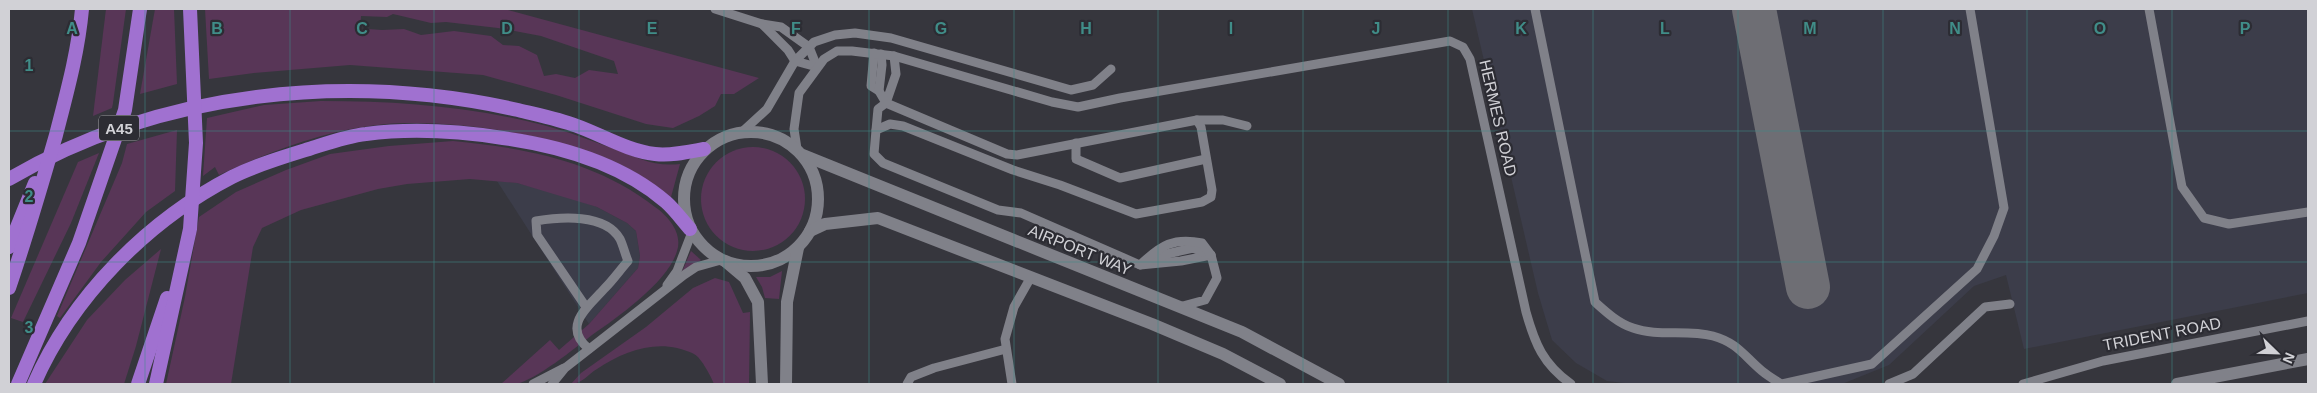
<svg xmlns="http://www.w3.org/2000/svg" width="2317" height="393" font-family="Helvetica,sans-serif">
  <style>
    .built { fill: #3c3d4a }
    .green { fill: #583657; fill-rule: evenodd }
    .lines { fill: none; stroke-linecap: round; stroke-linejoin: round }
    .taxiway { stroke: #6e6e74; stroke-width: 44 }
    .service { stroke: #808189; stroke-width: 9 }
    .tertiary { stroke: #808189; stroke-width: 12 }
    .trunk { stroke: #a071d0; stroke-width: 14 }
    .grid { fill: none; stroke: #408d88; stroke-width: 1; stroke-opacity: 0.55 }
    .labels { text-anchor: middle; dominant-baseline: central; stroke-width: 4.5; stroke-linejoin: round; paint-order: stroke }
    .shield { fill: #2c2c33; stroke: #a0a0a5; stroke-width: 1 }
    .shield-label { font-size: 15px; font-weight: bold; fill: #d1d1d6 }
    .street-label { font-size: 16px; fill: #d1d1d6; stroke: #2c2c33 }
    .grid-label { font-size: 16px; text-anchor: middle; font-weight: bold; fill: #408d88; stroke: #2c2c33; stroke-width: 4.5; stroke-linejoin: round; paint-order: stroke }
  </style>
  <rect width="100%" height="100%" fill="#36363d"/>
  <g class="built">
    <polygon points="1472,9 2308,9 2308,293 2024,349 2006,275 1974,286 1889,365 1842,384 1633,384 1607,381 1576,363 1552,340 1538,293"/>
    <polygon points="497,181 517,183 566,196 597,207 627,223 636,231 640,256 638,268 589,324"/>
  </g>
  <g class="green">
    <polygon points="106,9 126,9 113,103 112,108 93,116"/>
    <polygon points="155,9 174,9 177,84 140,94"/>
    <path d="M205 9H504L759 78 734 94H721L715 106 699 116 673 128 646 124 556 95 483 75 350 65 254 73 209 79ZM393 14 431 23 446 22 498 28 541 36 614 61 618 74 589 70 575 78 556 74 544 76 537 55 519 46 503 45 491 36 454 31 421 35 404 29 382 30 368 29 360 31 361 16 387 17Z"/>
    <path d="M321 101C398 101 467 106 543 125 567 131 591 141 615 149 639 158 653 167 680 164L671 197C656 186 640 174 623 166 563 135 453 119 386 124 328 129 271 151 219 175L215 167 203 176 207 118 264 105Z"/>
    <polygon points="177,130 175,191 146,212 101,262 60,318 57,316 122,163 127,144"/>
    <path d="M453 141C525 148 596 161 655 207 668 216 683 233 677 251 668 282 618 317 592 335 575 348 536 380 516 384 512 385 506 384 501 384L550 340 559 350 589 324 638 268 640 256 636 231 627 223 597 207 517 183 470 179 407 184 378 189 301 210 262 228 253 247 231 384H166L185 297 199 217 236 192 286 170 330 154 389 146Z"/>
    <circle cx="753" cy="199" r="52"/>
    <polygon points="99,153 71,223 23,322 11,318 78,162"/>
    <polygon points="161,249 136,346 124,384 45,384 87,320 125,280"/>
    <polygon points="691,251 701,260 681,274"/>
    <polygon points="782,271 779,299 765,298 762,287 756,277 770,277"/>
    <path d="M715 278 729 282 743 313 750 312 749 384H714C710 375 705 365 698 357 693 352 684 350 677 348 649 342 621 353 597 369 588 374 582 384 571 384L581 373 646 327 693 288Z"/>
  </g>
  <g class="lines">
    <polyline class="taxiway" points="1754,9 1808,287"/>
    <g class="service">
      <polyline points="715,9 762,24 781,27 809,47 817,67"/>
      <path d="M1535 9 1595 302C1606 312 1618 323 1633 328 1658 337 1687 329 1713 336 1738 343 1744 356 1762 371 1768 376 1775 380 1781 384"/>
      <polyline points="2149,9 2182,187 2204,218 2229,224 2308,212"/>
      <polyline points="762,24 788,50 795,61 817,67"/>
      <polyline points="874,53 871,86 879,91"/>
      <polyline points="894,56 896,74 886,103 1007,154 1017,155 1197,120 1201,127 1212,190 1211,197 1202,202 1136,214 1060,185 1013,170 903,126 890,124 876,130 874,154 883,163 998,210 1021,213 1140,265 1181,261 1211,255 1217,278 1205,300 1179,307"/>
      <polyline points="1197,120 1223,120 1247,126"/>
      <polyline points="876,130 878,109 886,103 879,91 882,65 881,54"/>
      <polyline points="743,131 767,109 795,61 814,42 835,35 855,33 891,38 1071,90 1093,85 1111,69"/>
      <polyline points="1076,143 1076,159 1120,178 1206,159"/>
      <path d="M797 149 794 129 799 93 824 59 837 51H852L894 56 1052 102 1078 107 1120 98 1450 41 1463 47 1470 59 1526 312C1535 344 1543 364 1571 384"/>
      <polyline points="1150,261 1167,254 1193,248 1211,255"/>
      <path d="M1140 265C1161 245 1174 237 1202 243L1211 255"/>
      <polyline points="667,285 677,271 692,232"/>
      <path d="M586 307 537 235 536 221C560 217 605 213 620 239 623 245 625 254 628 261 620 270 613 280 605 288 588 307 561 326 589 349"/>
      <polyline points="533,384 564,368"/>
      <polyline points="552,384 565,368 684,275 696,267 721,260"/>
      <polyline points="907,384 911,377 934,368 1006,349"/>
      <polyline points="1012,384 1005,339 1014,307 1031,277"/>
      <polyline points="1782,384 1872,364 1977,269 1994,236 2004,208 1970,9"/>
      <polyline points="1889,384 1913,374 1985,307 2010,304"/>
      <polyline points="2023,384 2103,361 2308,321"/>
    </g>
    <g class="tertiary">
      <circle cx="751" cy="199" r="67"/>
      <polyline points="803,155 1242,332 1339,384"/>
      <polyline points="810,231 825,224 878,218 1152,324 1223,354 1280,384"/>
      <polyline points="726,262 745,278 758,302 762,384"/>
      <polyline points="786,384 787,302 798,248"/>
      <polyline points="2177,384 2308,359"/>
    </g>
    <g class="trunk">
      <path d="M9 179C161 90 348 72 518 110 538 115 558 119 577 126 602 135 628 151 655 154 671 156 688 152 704 149"/>
      <polyline points="9,247 35,183"/>
      <path d="M9 288C26 238 41 187 56 135 67 92 78 53 82 9"/>
      <polyline points="18,384 79,243 125,110 140,9"/>
      <path d="M34 384C72 297 147 221 232 177 256 165 283 157 309 149 328 143 347 136 366 134 412 128 458 131 503 138 560 146 622 164 666 202 675 210 682 220 690 229"/>
      <polyline points="138,384 167,298"/>
      <polyline points="156,384 190,229 196,143 190,9"/>
    </g>
  </g>
  <path class="grid" d="M145 9V384M290 9V384M434 9V384M579 9V384M724 9V384M869 9V384M1014 9V384M1158 9V384M1303 9V384M1448 9V384M1593 9V384M1738 9V384M1883 9V384M2027 9V384M2172 9V384M9 131H2308M9 262H2308"/>
  <g class="labels">
    <rect class="shield" x="99" y="115.5" width="40" height="25" rx="4"/>
    <g class="shield-label">
      <text x="119" y="128">A45</text>
    </g>
    <g class="street-label">
      <text transform="translate(1498 118) rotate(77)">HERMES ROAD</text>
      <text transform="translate(1080 250) rotate(22)">AIRPORT WAY</text>
      <text transform="translate(2162 334) rotate(-11)">TRIDENT ROAD</text>
    </g>
  </g>
  <g class="grid-label">
    <text x="72" y="34">A</text>
    <text x="217" y="34">B</text>
    <text x="362" y="34">C</text>
    <text x="507" y="34">D</text>
    <text x="652" y="34">E</text>
    <text x="796" y="34">F</text>
    <text x="941" y="34">G</text>
    <text x="1086" y="34">H</text>
    <text x="1231" y="34">I</text>
    <text x="1376" y="34">J</text>
    <text x="1521" y="34">K</text>
    <text x="1665" y="34">L</text>
    <text x="1810" y="34">M</text>
    <text x="1955" y="34">N</text>
    <text x="2100" y="34">O</text>
    <text x="2245" y="34">P</text>
    <text x="29" y="71">1</text>
    <text x="29" y="202">2</text>
    <text x="29" y="333">3</text>
  </g>
  <rect width="2317" height="393" fill="none" stroke="#d1d1d6" stroke-width="20"/>
  <g transform="translate(2277 353) rotate(113)" stroke="#2c2c33" stroke-width="4" paint-order="stroke">
  <path d="M0-4L9 19L0 12L-9 19Z" fill="#d1d1d6"/>
  <text y="-8" font-size="14" font-weight="bold" text-anchor="middle" fill="#d1d1d6">N</text>
  </g>
</svg>
